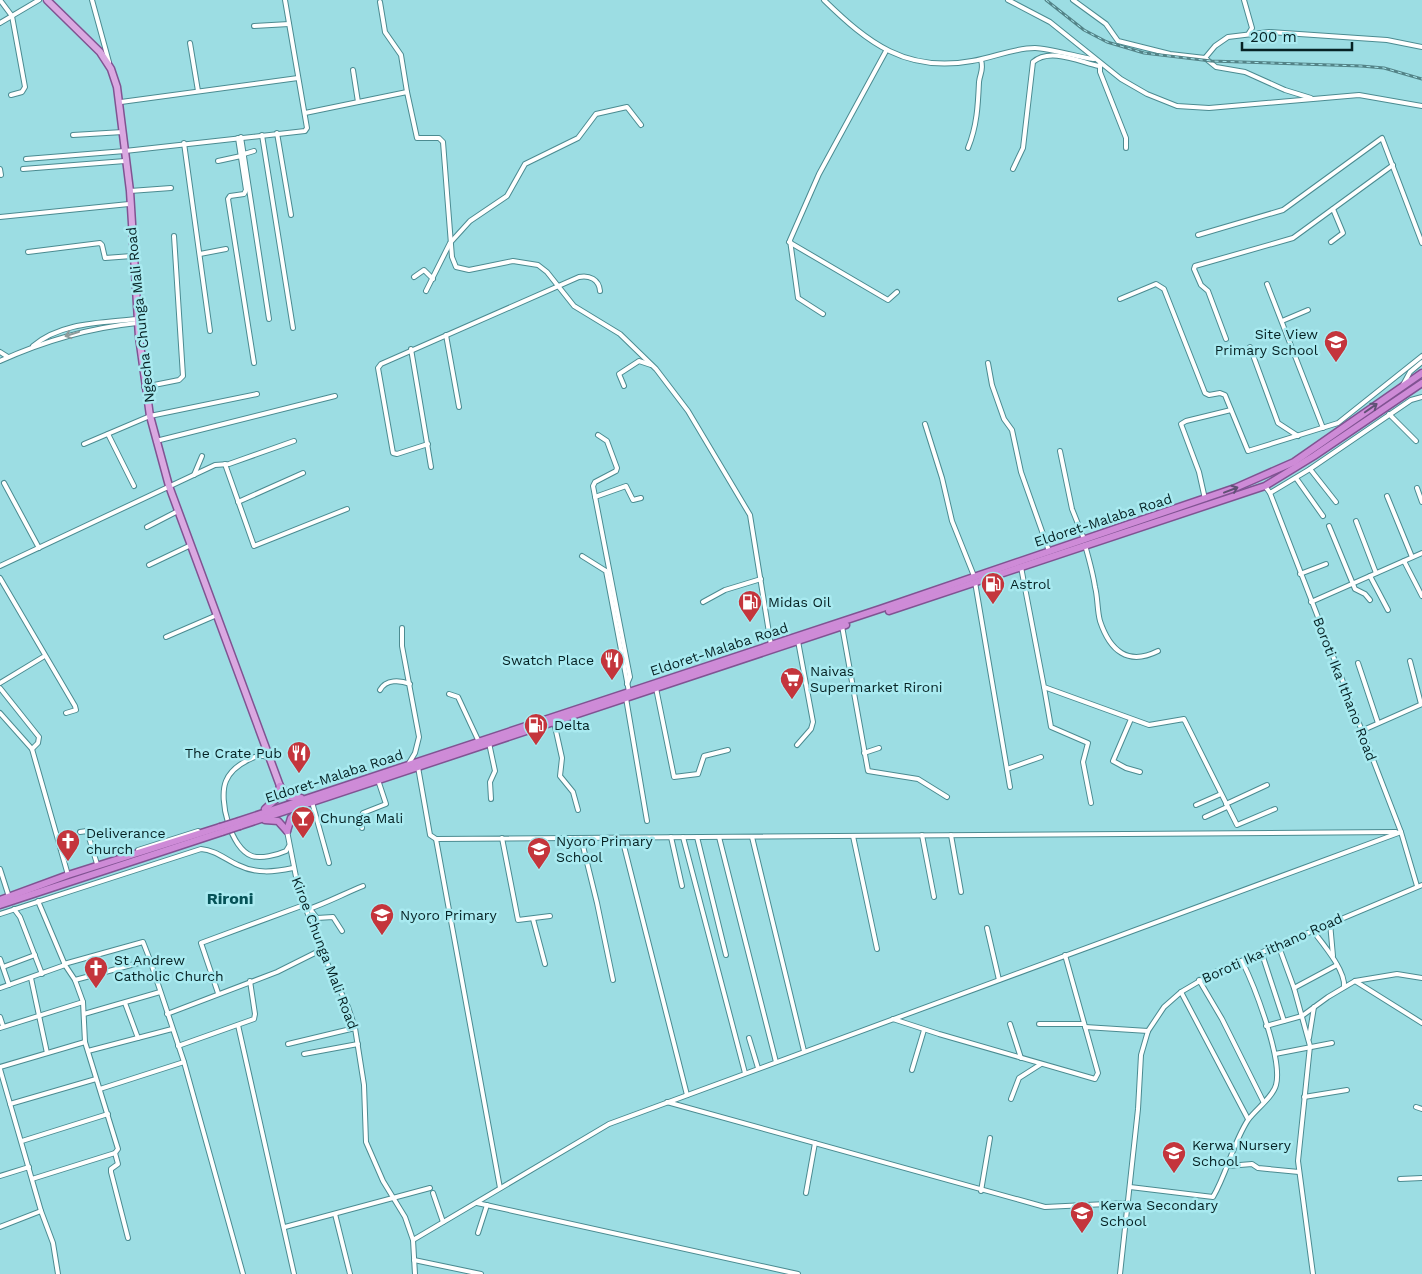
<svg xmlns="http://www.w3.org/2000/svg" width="1422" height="1274" font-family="'Work Sans',sans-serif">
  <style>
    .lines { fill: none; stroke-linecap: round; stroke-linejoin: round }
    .minor-casing { stroke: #4b8b91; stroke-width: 6 }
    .primary-casing { stroke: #805392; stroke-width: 9 }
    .trunk-casing { stroke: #805392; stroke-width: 9 }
    .minor { stroke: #fff; stroke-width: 4 }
    .primary { stroke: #daa8e1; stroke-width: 6 }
    .trunk { stroke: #ce8bd7; stroke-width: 6 }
    .rail-casing { stroke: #538387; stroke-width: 3 }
    .rail { stroke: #a9eaf0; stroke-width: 1; stroke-dasharray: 4; stroke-linecap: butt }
    .trunk-bridge-casing { stroke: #805392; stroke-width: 9; stroke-linecap: butt }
    .trunk-bridge { stroke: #ce8bd7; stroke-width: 6 }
    .oneway { stroke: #8f9c9c }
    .oneway2 { stroke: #605175 }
    .labels { text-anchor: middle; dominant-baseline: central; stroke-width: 5; stroke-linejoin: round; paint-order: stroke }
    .street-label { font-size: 14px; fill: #062224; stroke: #a9eaf0 }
    .poi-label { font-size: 14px; fill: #062224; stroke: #a9eaf0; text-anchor: start }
    .quarter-label { font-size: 16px; font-weight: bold; fill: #055257; stroke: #a9eaf0 }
  </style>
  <rect width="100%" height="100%" fill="#9cdde3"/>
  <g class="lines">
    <g class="minor-casing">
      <g id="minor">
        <polyline points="0,0 12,16 25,87 22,92 11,95"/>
        <polyline points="92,0 109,62"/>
        <path d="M824 0C868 43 906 73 972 61 993 58 1013 48 1035 48 1048 48 1091 60 1094 59"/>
        <polyline points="1008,0 1050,22 1121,79 1147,94 1177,106 1209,108 1359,95 1422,106"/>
        <polyline points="1073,0 1106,24 1118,41 1170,54 1205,58 1215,46 1228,37 1269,32 1387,40 1422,47"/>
        <polyline points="1244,0 1252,28 1249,33"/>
        <polyline points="380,2 385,32 401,55 407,92"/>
        <polyline points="0,23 39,0"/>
        <polyline points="254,26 289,24"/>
        <polyline points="190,43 198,91"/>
        <polyline points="1205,58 1216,67 1245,72 1285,90 1311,98"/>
        <polyline points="1100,64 1100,72 1126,138 1126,148"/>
        <polyline points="353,70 358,102"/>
        <polyline points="121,102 298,78"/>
        <polyline points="305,113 407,92 417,138 439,138 443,142 452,257 456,267 469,270 513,261 538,265 547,272 574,306 620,334 656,369 688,411 750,515 771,645"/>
        <polyline points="277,133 291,215"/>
        <polyline points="73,135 123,132"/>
        <polyline points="262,135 293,328"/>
        <polyline points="241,137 269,319"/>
        <polyline points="238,138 246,190 244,194 230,196 228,199 254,363"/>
        <polyline points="184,143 210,331"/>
        <path d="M968 148C977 126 978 105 979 82 980 73 984 70 981 60"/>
        <polyline points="244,154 254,151"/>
        <polyline points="26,159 125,151 305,131 307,128 285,0"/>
        <polyline points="218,161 241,156"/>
        <polyline points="0,169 1,175"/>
        <polyline points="23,169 125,161"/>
        <path d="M1013 169 1023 148 1033 62C1050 47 1080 62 1099 66"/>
        <polyline points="130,191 171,188"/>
        <polyline points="0,217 129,204"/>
        <polyline points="1198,235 1283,210 1382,138 1422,243"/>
        <polyline points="789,242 888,300 897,292"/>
        <polyline points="1331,242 1343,233 1333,209"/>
        <polyline points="28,252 100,243 102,245 105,258 132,256"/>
        <polyline points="200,254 226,249"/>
        <polyline points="414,277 424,270 433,279"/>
        <polyline points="1267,284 1323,428"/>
        <polyline points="426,291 450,243 470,221 507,196 525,164 578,138 596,114 627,107 641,125"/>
        <polyline points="1120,299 1156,284 1164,289 1205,393 1209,395 1220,393 1225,395 1248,451 1338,423 1422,356"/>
        <polyline points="823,314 798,298 790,240 819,174 886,51"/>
        <polyline points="1282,321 1308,310"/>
        <polyline points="446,335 459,407"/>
        <polyline points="1226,339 1208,291 1201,285 1194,269 1195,266 1293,238 1393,165"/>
        <path d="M33 346C61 322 102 323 137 319"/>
        <polyline points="1250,347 1278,423 1298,436"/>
        <polyline points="411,349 431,467"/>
        <polyline points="0,352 8,357"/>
        <path d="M0 361C44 341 89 328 137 323"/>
        <polyline points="988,363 992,385 1004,419 1012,430 1021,472 1049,551"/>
        <polyline points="1403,385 1410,372 1422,362"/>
        <polyline points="624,386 619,374 639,361 651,365"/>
        <polyline points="144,387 179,380 183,376 174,236"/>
        <polyline points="1389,414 1416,441"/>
        <polyline points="925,424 942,478 952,521 974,576"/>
        <polyline points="108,434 134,486"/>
        <polyline points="598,435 607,441 617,468 616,471 595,482 593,486 630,677 627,684"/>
        <polyline points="156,441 335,396"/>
        <polyline points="84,444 150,416 257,394"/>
        <path d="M428 444 397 454 393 453 378 368 381 364 579 277C589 275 599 279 600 291"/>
        <polyline points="1060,451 1072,509 1084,539"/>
        <polyline points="225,464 254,546 347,509"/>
        <polyline points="1310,469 1336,502"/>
        <polyline points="194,475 202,456"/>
        <polyline points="1296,478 1323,516"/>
        <polyline points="4,483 39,548"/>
        <polyline points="1265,486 1270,493 1401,832 1417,886"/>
        <polyline points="1417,488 1422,502"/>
        <polyline points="1270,493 1310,469 1411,400 1422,397"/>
        <polyline points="1387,496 1412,557"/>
        <polyline points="595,497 626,486 633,500 641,498"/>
        <polyline points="1205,499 1199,472 1181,424 1186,421 1231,410"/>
        <polyline points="238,502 303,473"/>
        <polyline points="1356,521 1376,573"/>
        <polyline points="1329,526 1355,589 1365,594 1370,600"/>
        <polyline points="147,527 178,511"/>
        <path d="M1085 545C1089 559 1093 573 1095 587 1098 598 1097 610 1100 621 1110 651 1128 666 1158 651"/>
        <polyline points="582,556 606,571 629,692"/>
        <polyline points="1404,561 1422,596"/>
        <polyline points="149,565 191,545"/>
        <polyline points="0,566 215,465 229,464 294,441"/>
        <polyline points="1021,567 1044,687 1149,725 1184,719 1237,825 1275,809"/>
        <polyline points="1300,574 1326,564"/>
        <polyline points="1370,576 1388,610"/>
        <polyline points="0,578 75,706 76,710 66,713"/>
        <polyline points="975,582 1010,787"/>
        <polyline points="703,602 725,590 761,579"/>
        <polyline points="1311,602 1422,553"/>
        <polyline points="842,626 868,771 918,779 947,797"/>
        <polyline points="402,628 402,646 419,737 415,753 409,763"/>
        <polyline points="166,637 217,615"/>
        <polyline points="1410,661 1421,704"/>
        <polyline points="1358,663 1378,723"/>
        <polyline points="0,683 43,657"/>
        <polyline points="1044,687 1051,727 1088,743 1083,762 1091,803"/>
        <polyline points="0,688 39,737 38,743 32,749"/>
        <polyline points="656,688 674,777 698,774 704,756 728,750"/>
        <path d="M380 690C386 679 400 680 410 684"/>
        <polyline points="449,694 458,697 479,742"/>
        <polyline points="626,698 647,821"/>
        <polyline points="0,713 32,749 68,875"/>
        <polyline points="1131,719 1113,761 1126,768 1140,772"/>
        <polyline points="554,722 562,758 560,776 573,792 578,810"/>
        <polyline points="1361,731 1422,704"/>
        <polyline points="489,743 495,771 490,782 491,799"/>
        <polyline points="797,745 811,729 813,722 798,641"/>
        <polyline points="864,753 879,748"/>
        <path d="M269 758C261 753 255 757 248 760 238 765 230 771 226 781 218 800 231 849 252 856 261 859 277 855 286 851L289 846"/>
        <polyline points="418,767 430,835 436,839 1396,832"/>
        <polyline points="1007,769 1041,757"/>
        <polyline points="312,802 329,863"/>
        <polyline points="1226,804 1267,785"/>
        <polyline points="1196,805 1221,794"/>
        <polyline points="1205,817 1227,807"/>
        <polyline points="362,828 361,820 363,813 386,804 378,780"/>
        <polyline points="287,831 298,887 321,950 348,1007 355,1028 364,1085 366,1142 383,1181 405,1217 413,1240 415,1274"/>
        <polyline points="80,832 87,831 97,864"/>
        <polyline points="922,835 934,897"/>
        <polyline points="951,835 961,892"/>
        <polyline points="853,836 877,949"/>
        <polyline points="671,837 682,886"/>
        <polyline points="683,837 745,1073"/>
        <polyline points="697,837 726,955"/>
        <polyline points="719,837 776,1062"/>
        <polyline points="752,837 804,1051"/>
        <polyline points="502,838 518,920 550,916"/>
        <polyline points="581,838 597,903 613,980"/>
        <polyline points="622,838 687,1095"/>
        <polyline points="436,839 500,1188"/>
        <polyline points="138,850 198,831"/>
        <polyline points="0,869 9,897"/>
        <polyline points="14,909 20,917 42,974"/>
        <polyline points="310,909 317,918 333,917 342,931"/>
        <path d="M306 910C327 903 343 894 363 886"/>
        <path d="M0 914 201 849C215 850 225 859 238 865 256 874 274 872 293 868"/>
        <polyline points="533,919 545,964"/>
        <polyline points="1330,923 1333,956"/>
        <polyline points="987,928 999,980"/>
        <path d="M1313 931C1323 944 1346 971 1344 987"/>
        <polyline points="1279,947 1294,988 1310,1046 1298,1161 1313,1274"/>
        <polyline points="1262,954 1284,1021"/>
        <polyline points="0,959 9,985"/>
        <polyline points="64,964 143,942 150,960"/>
        <polyline points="3,967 35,955"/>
        <polyline points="31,978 47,1053"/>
        <polyline points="75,980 150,960 184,1062 100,1089"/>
        <polyline points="1199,980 1222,1019 1263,1101"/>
        <polyline points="1355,981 1422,1023"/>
        <polyline points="0,988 65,965"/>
        <polyline points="1294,988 1337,965"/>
        <polyline points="1181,992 1248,1119"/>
        <polyline points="218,993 201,943 304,905"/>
        <polyline points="125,1003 138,1038"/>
        <polyline points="84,1014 160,992"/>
        <polyline points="167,1014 277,972 321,950"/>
        <polyline points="0,1017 3,1026"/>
        <polyline points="893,1019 939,1034 1095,1079 1098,1073 1065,955"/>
        <polyline points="1010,1024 1021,1058"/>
        <polyline points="1039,1024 1084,1024"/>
        <polyline points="238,1025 294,1274"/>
        <polyline points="1266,1026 1302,1016 1328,997 1355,981 1397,974 1422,978"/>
        <polyline points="1085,1027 1148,1031"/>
        <polyline points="0,1028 83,1002"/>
        <polyline points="749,1038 758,1068"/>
        <polyline points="1309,1038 1314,1007"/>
        <polyline points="288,1044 355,1028"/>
        <polyline points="178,1046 254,1019 255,1014 250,981"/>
        <polyline points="88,1051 172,1029"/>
        <polyline points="304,1054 358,1044"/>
        <polyline points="1275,1054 1332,1043"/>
        <polyline points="184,1062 243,1274"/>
        <polyline points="0,1067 85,1042"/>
        <polyline points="0,1069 41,1211 53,1243 58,1274"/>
        <polyline points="912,1070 924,1030"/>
        <polyline points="1304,1097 1347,1090"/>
        <polyline points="1011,1099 1019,1078 1041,1064"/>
        <polyline points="667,1102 1045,1207 1127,1203"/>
        <polyline points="10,1104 96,1079"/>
        <polyline points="1416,1107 1422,1109"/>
        <polyline points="22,1141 108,1114"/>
        <polyline points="115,1153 118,1164 111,1169 111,1172 128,1238"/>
        <polyline points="1228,1166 1252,1164 1258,1168 1299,1172"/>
        <polyline points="0,1176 29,1167"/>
        <polyline points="32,1179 115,1153 118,1149 85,1042 83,1002 75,980 65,965 38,901"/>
        <polyline points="1400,1179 1422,1178"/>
        <path d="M1130 1187 1213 1197C1227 1173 1233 1143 1248 1120 1255 1110 1273 1097 1276 1085 1283 1059 1254 985 1242 961"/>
        <polyline points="981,1191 990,1138"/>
        <polyline points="433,1193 443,1222"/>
        <polyline points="806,1193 815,1143"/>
        <polyline points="477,1203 798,1274"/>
        <polyline points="335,1214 350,1274"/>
        <polyline points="0,1227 41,1211"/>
        <polyline points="285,1227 430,1188"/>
        <polyline points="478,1233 487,1205"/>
        <polyline points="413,1240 609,1124 1401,832"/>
        <polyline points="414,1260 481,1274"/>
        <polyline points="1120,1274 1138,1109 1141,1055 1148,1031 1164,1007 1181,992 1215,972 1422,885"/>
      </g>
    </g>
    <g class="primary-casing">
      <polyline id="primary" points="47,0 100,52 111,69 117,87 130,191 139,337 150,416 169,486 280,786"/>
    </g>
    <g class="trunk-casing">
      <g id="trunk">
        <polyline points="889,611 1265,486 1314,456 1422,383"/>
        <polyline points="280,786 289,797 301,798"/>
        <polyline points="265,809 277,798 280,786"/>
        <polyline points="265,820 278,821 287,831"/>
        <polyline points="239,821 880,609 1235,488 1294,462 1422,373"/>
        <polyline points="240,826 846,625"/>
        <polyline points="287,831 291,818 301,808"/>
        <polyline points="0,900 68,875 220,827"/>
        <polyline points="0,905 222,832"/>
      </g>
    </g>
    <use href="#minor" class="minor"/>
    <use href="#primary" class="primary"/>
    <use href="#trunk" class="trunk"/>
    <g class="rail-casing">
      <polyline id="rail" points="1046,0 1084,30 1107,42 1144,53 1211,61 1361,66 1384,68 1422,79"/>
    </g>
    <use href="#rail" class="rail"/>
    <g class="trunk-bridge-casing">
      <g id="trunk-bridge">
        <polyline points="220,827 239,821"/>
        <polyline points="222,832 240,826"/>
      </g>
    </g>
    <use href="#trunk-bridge" class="trunk-bridge"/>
  </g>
  <defs><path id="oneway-shaft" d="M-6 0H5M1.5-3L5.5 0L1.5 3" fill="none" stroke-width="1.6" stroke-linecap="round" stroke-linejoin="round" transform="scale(1.25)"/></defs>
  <use class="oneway" href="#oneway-shaft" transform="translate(72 334) rotate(162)"/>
  <g class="oneway2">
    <use href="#oneway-shaft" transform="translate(1371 408) rotate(-35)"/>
    <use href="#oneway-shaft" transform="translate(1231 490) rotate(-21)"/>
  </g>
  <defs>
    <g id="school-pin" transform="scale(1.25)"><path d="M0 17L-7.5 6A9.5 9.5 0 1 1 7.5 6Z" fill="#c4353c" stroke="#a9eaf0"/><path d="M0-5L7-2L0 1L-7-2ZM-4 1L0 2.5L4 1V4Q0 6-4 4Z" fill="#fff"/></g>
    <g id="fuel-pin" transform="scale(1.25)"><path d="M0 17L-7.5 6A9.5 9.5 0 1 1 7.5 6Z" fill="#c4353c" stroke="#a9eaf0"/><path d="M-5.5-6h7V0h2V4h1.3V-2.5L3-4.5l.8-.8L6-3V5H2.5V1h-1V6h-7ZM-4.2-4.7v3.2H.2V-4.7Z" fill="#fff"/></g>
    <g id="restaurant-pin" transform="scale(1.25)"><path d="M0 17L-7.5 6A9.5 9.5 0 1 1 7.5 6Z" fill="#c4353c" stroke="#a9eaf0"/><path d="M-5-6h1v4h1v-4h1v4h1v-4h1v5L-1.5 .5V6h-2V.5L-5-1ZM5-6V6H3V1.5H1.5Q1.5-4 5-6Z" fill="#fff"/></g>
    <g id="supermarket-pin" transform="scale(1.25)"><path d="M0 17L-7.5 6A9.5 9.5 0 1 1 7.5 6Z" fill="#c4353c" stroke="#a9eaf0"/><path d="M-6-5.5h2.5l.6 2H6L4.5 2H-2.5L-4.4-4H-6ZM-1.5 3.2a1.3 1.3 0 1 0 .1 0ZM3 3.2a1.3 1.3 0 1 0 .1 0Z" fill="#fff"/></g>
    <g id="bar-pin" transform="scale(1.25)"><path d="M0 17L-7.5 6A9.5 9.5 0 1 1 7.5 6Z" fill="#c4353c" stroke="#a9eaf0"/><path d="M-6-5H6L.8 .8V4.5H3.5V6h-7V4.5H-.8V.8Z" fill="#fff"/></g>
    <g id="church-pin" transform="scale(1.25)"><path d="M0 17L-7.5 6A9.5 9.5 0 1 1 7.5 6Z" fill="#c4353c" stroke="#a9eaf0"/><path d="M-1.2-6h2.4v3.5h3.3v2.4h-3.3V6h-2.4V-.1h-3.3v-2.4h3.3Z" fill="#fff"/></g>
  </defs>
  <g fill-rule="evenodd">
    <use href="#school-pin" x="1336" y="342"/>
    <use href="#fuel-pin" x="993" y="584"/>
    <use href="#fuel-pin" x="750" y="602"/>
    <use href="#restaurant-pin" x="612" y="660"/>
    <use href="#supermarket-pin" x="792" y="679"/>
    <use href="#fuel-pin" x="536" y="725"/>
    <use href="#restaurant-pin" x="299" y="753"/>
    <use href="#bar-pin" x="303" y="818"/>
    <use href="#church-pin" x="68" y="841"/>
    <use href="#school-pin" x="539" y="849"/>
    <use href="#school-pin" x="382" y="915"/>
    <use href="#church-pin" x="96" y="968"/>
    <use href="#school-pin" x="1174" y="1153"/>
    <use href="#school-pin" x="1082" y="1213"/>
  </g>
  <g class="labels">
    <g class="street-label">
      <text transform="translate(140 315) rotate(-96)">Ngecha Chunga Mali Road</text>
      <text transform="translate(1103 520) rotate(-18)">Eldoret-Malaba Road</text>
      <text transform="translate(719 649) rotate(-18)">Eldoret-Malaba Road</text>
      <text transform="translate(1345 689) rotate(69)">Boroti Ika Ithano Road</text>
      <text transform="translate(334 776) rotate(-18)">Eldoret-Malaba Road</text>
      <text transform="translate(1272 948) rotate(-24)">Boroti Ika ithano Road</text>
      <text transform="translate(325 953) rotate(69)">Kiroe Chunga Mali Road</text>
    </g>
    <g class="poi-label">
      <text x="1318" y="334" text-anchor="end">Site View<tspan x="1318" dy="16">Primary School</tspan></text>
      <text x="1010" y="584">Astrol</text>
      <text x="768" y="602">Midas Oil</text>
      <text x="594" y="660" text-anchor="end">Swatch Place</text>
      <text x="810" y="671">Naivas<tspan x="810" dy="16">Supermarket Rironi</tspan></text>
      <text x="554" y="725">Delta</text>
      <text x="282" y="753" text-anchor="end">The Crate Pub</text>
      <text x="320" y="818">Chunga Mali</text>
      <text x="86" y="833">Deliverance<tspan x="86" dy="16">church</tspan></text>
      <text x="556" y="841">Nyoro Primary<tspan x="556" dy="16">School</tspan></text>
      <text x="400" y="915">Nyoro Primary</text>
      <text x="114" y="960">St Andrew<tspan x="114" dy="16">Catholic Church</tspan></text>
      <text x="1192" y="1145">Kerwa Nursery<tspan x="1192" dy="16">School</tspan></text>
      <text x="1100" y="1205">Kerwa Secondary<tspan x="1100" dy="16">School</tspan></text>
    </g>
    <g class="quarter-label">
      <text x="230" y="898">Rironi</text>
    </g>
  </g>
  <path d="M1242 42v8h110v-8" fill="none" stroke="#062224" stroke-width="2.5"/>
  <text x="1250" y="42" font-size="15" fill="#062224" stroke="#a9eaf0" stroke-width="4" paint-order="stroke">200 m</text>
</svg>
